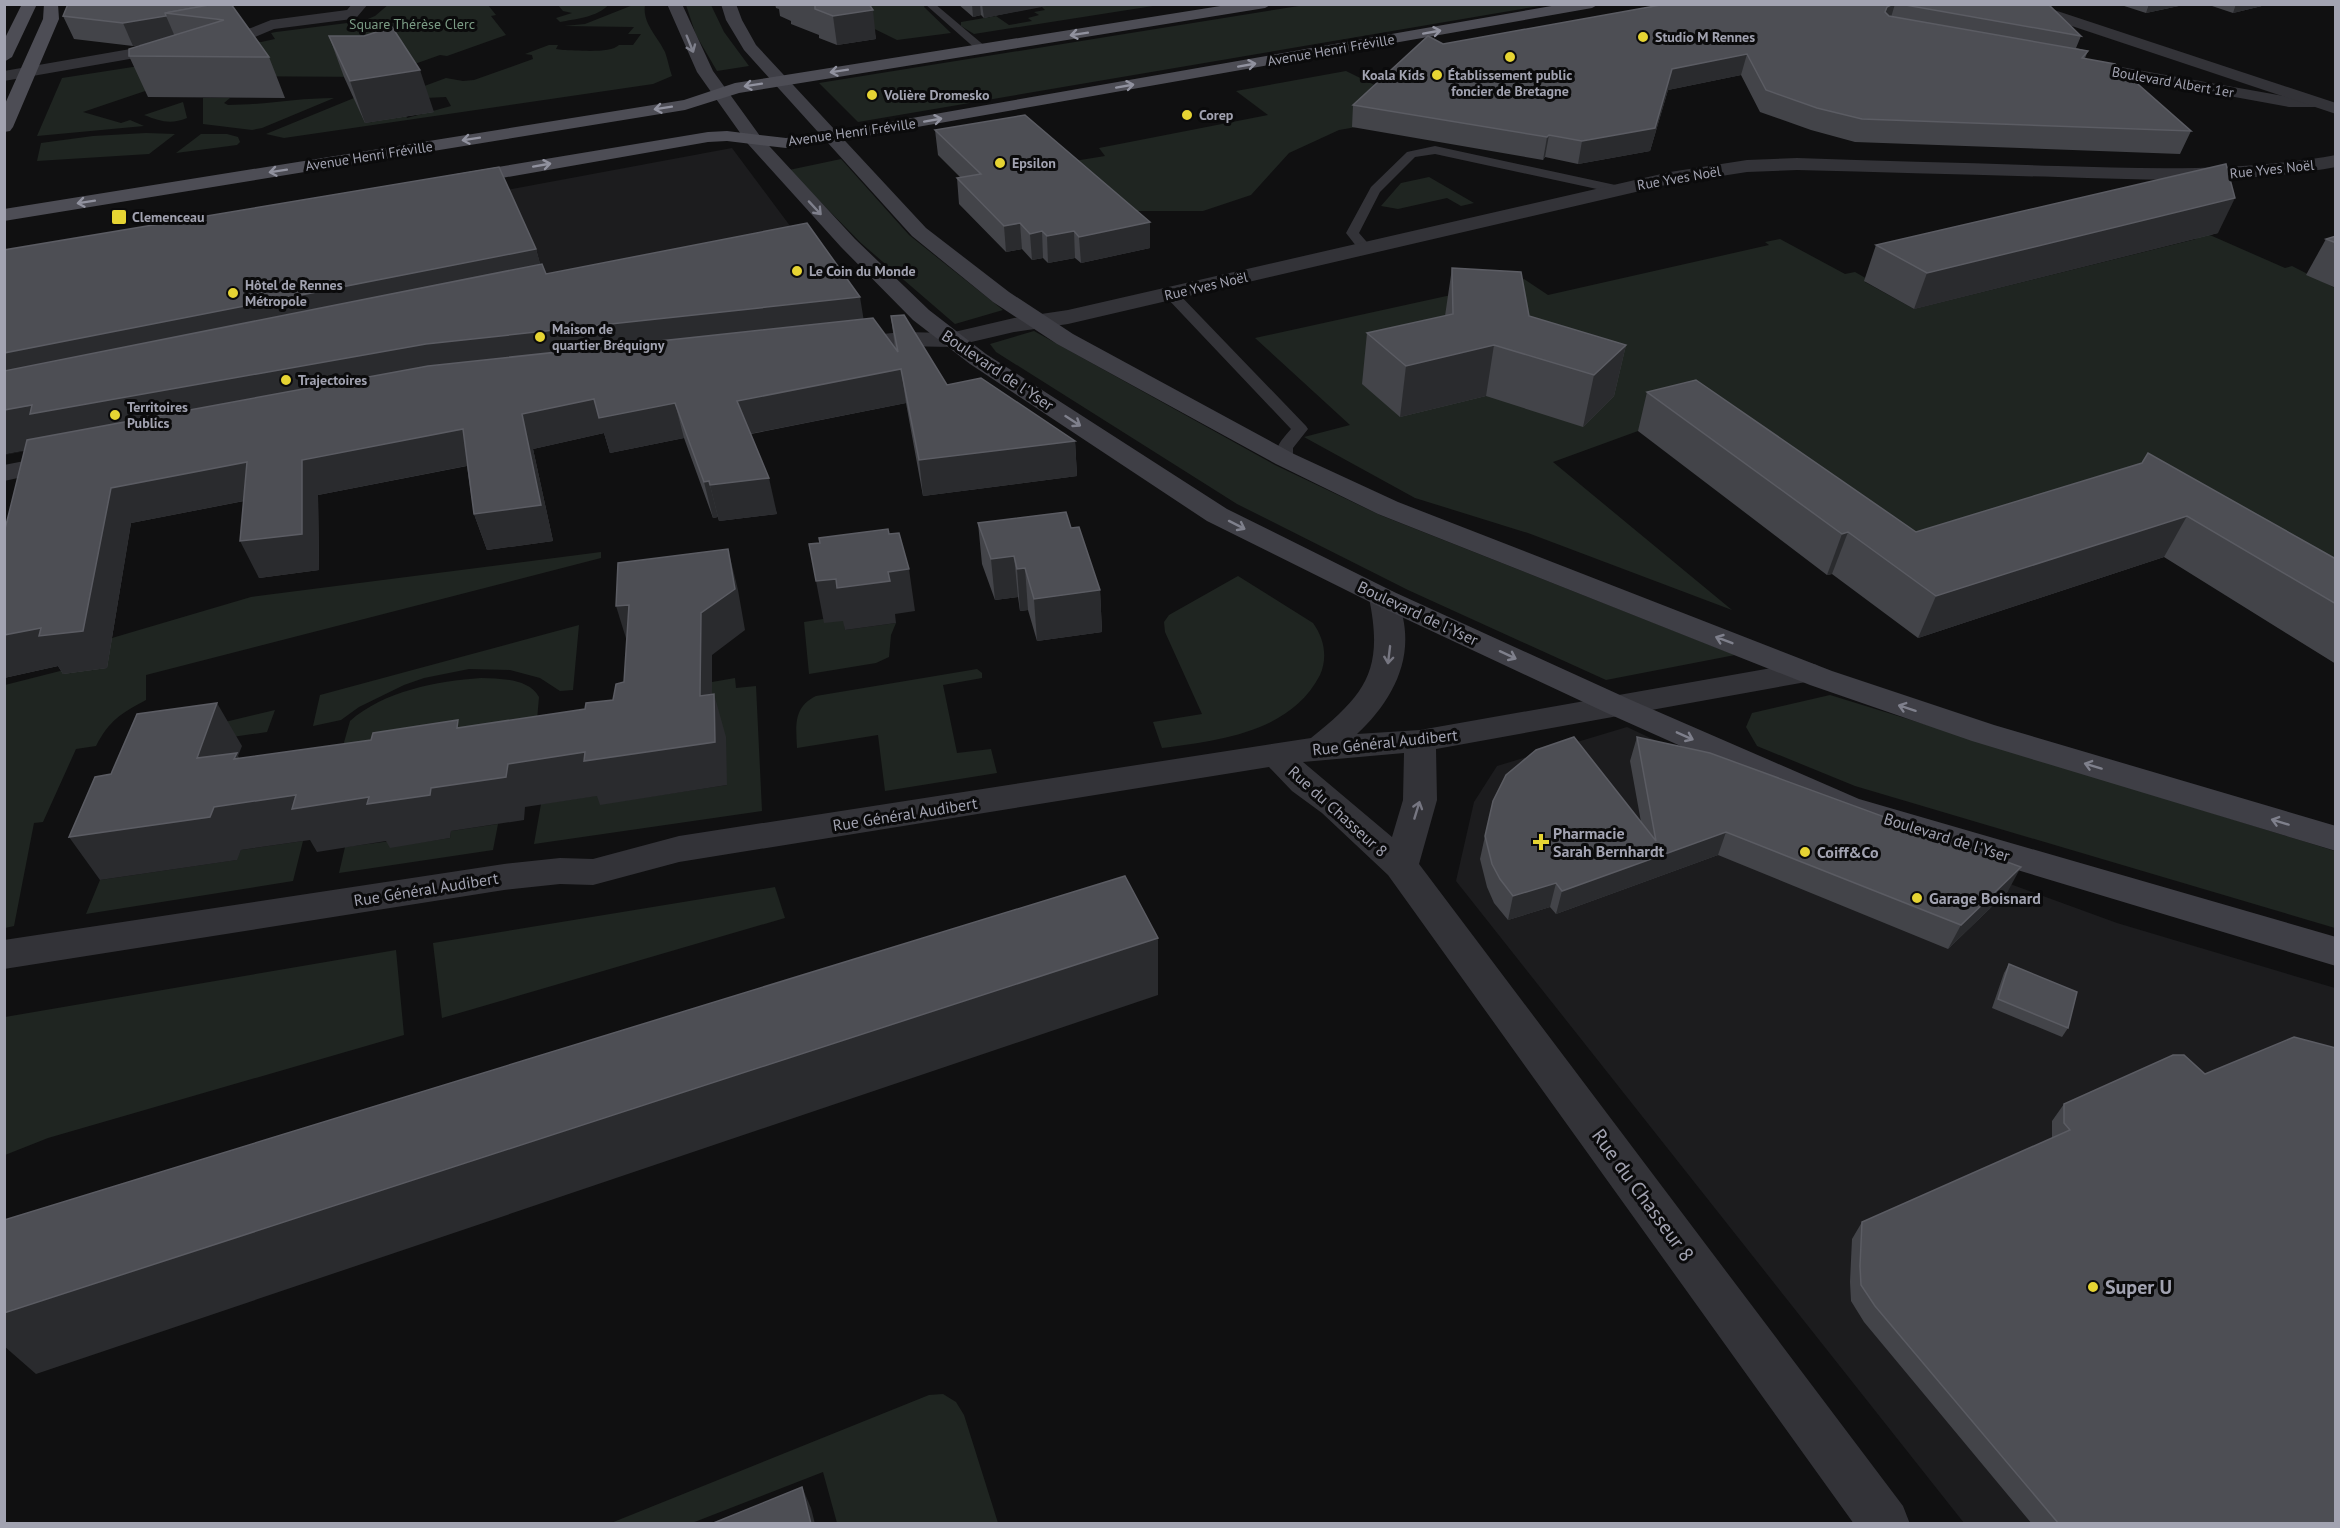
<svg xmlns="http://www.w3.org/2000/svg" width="2340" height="1528" font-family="'PT Sans',sans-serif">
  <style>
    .built { fill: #1c1c1e }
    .green { fill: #1f2521 }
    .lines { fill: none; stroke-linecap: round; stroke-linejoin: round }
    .service { fill: #333338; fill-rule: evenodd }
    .minor { fill: #333338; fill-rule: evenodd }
    .tertiary { fill: #333338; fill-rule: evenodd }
    .secondary { fill: #3f3f46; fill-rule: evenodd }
    .primary { fill: #4d4d55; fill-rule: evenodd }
    .wall { fill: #434449 }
    .shaded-wall { fill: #2a2b2e }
    .building { fill: #4d4e54; stroke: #5b5c63; stroke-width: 1.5 }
    .oneway { stroke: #91929f }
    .oneway2 { stroke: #7f808c }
    .oneway3 { stroke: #767681 }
    .poi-dot { fill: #e6d433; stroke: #0b0b0c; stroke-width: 2 }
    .labels { text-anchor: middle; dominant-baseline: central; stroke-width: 6; stroke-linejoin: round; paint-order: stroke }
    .far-park-label { font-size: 14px; fill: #7a9b84; stroke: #0b0b0c }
    .far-poi-label { font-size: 14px; font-weight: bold; fill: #a2a3b1; stroke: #0b0b0c; text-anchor: start }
    .far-street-label { font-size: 14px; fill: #a2a3b1; stroke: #0b0b0c }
    .street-label { font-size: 16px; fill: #a2a3b1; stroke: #0b0b0c }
    .poi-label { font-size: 16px; font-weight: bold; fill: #a2a3b1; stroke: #0b0b0c; text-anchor: start }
    .near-street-label { font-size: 20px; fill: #a2a3b1; stroke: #0b0b0c }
    .near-poi-label { font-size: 20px; font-weight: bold; fill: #a2a3b1; stroke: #0b0b0c; text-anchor: start }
  </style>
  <rect width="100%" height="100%" fill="#101011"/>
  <g class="built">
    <polygon points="732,148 814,258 175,422 5,455 5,279 302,228"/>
    <polygon points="1627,727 1789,803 2117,923 2335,988 2335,1523 1964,1523 1456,881 1474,802 1497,766"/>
  </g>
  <g class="green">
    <polygon points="389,4 488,5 496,15 491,16 506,35 447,56 440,55 378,77 226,76 242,38 261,42 275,39 271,33 276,32 363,21 375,16"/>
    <polygon points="834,4 925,5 924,7 951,33 897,40 834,9"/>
    <polygon points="1150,4 1153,6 974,34 961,26 961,22 996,16 1009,25 1032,21 1028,18 1039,15 1034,12 1045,10 1041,6 1052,5"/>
    <path d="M558 5H608C598 17 575 19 560 22L556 18 572 13 563 11Z"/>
    <path d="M633 5H645C642 23 658 37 665 52 668 60 669 68 672 76L653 84 284 138 266 134 354 98 366 123 406 116 407 118 451 106 446 97 425 98 419 88 446 78 463 81 474 80 533 59 532 55 525 54 549 45H558L556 49 563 50C576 50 610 54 619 45H633L641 34H628L634 27 564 26 585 24Z"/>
    <polygon points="686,5 711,5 724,32 749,66 717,71 696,35"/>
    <polygon points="1305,5 1545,5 858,122 819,83"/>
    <polygon points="152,64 157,87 83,112 121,123 130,120 144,126 37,136 62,78"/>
    <polygon points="1346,71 1405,100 1443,112 1339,130 1289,153 1251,195 1203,211 1126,211 1062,163 1105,156 1099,148 1268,115 1236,91"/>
    <path d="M203 98H230L224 103 228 105C264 105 297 98 334 98L262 128 252 130 203 124Z"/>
    <path d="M183 102 187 118C170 125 160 121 144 115Z"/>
    <polygon points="146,133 175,134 149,154 37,161 41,143 93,136"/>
    <polygon points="201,134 227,134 238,137 240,142 237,145 176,153"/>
    <polygon points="841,159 909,235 1003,310 955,324 861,243 789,170"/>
    <polygon points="1429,177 1474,203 1461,206 1447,198 1398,209 1381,206 1401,183"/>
    <polygon points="2203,232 2285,268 2292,266 2335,288 2335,617 2129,494 1890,567 1686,419 1638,431 1553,462 1732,610 1528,533 1415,498 1304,437 1350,425 1255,338 1524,279 1548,295 1769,245 1765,242 1780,239 1845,274 1855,272 1869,280 1865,282 1914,309 2196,239"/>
    <polygon points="1034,331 1275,465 1380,515 1735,655 1606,680 1408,590 1237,504 996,352 990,344"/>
    <path d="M601 552V558L146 675V700C121 713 109 721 96 746L76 749 43 822 34 823 14 926 5 928V685L64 670 112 638 251 597Z"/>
    <path d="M1238 576 1313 623C1324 638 1328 657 1320 675 1290 733 1219 740 1162 748L1153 722 1202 714 1165 632 1164 622 1169 615Z"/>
    <polygon points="823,619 844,621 845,630 896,623 891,635 889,657 876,663 809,674 804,622"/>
    <polygon points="579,625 573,690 560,691 540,678 510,670 469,669 424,678 404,685 359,707 341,720 313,726 320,695"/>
    <path d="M977 669 982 673V678L943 685 957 753 991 749 997 773 885 791 878 735 797 748C796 726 793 707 816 696Z"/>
    <path d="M481 678C501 679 528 678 539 697L537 720 343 746 350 721C384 691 437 681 481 678Z"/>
    <polygon points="735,678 736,688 756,686 762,811 534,844 541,804 601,795 601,804 727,785 712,739 712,682"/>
    <polygon points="1830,695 2335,851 2335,928 1855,786 1757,746 1746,727 1752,713"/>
    <polygon points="275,710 267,732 136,751 167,736"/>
    <polygon points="498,824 493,850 339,873 345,847 391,841 390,847 450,838 451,831"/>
    <polygon points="303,841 293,881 86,914 100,880 236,860 241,850"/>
    <polygon points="775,887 785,918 442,1018 433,943"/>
    <polygon points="396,950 404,1035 48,1138 5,1155 5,1017"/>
    <polygon points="943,1394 956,1402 964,1415 998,1523 837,1523 823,1472 692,1523 611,1523 929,1395"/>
  </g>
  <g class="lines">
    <g class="service">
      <polygon points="925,4 935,4 986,47 986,51 978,51"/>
      <polygon points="1435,146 1620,186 1626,190 1620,194 1435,154 1415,157 1380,192 1359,233 1372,248 1370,251 1360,251 1346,233 1371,187 1407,152"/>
      <path d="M1171 290 1176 291 1306 426 1308 429 1293 448V459L1291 462H1279C1272 448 1282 440 1291 429L1166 297 1164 294Z"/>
    </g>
    <g class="minor">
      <polygon points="352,4 368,4 357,17 352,19 274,29 255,37 4,81 4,71 251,28 271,20 347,10"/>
      <polygon points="2082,60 2289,97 2323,99 2326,103 2323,107 2289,107 2076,68 2074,65"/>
      <path d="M2336 155V167C2242 184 2152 180 2058 177 1971 175 1884 172 1797 170L1747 172 1670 184 1068 324 1014 332 950 347 902 346 845 352 837 350 833 345 837 340 845 338 902 332 950 333 1014 318 1068 310 1670 172 1747 160 1797 158C1884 161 1971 163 2058 166 2151 169 2243 172 2336 155Z"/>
      <polygon points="65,453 74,456 78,461 74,466 4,481 4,465"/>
      <path d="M1384 589 1394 592C1400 600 1401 609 1403 618 1413 664 1389 704 1357 734L1420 730 1806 662 1817 665 1821 672 1817 679 1806 682 1436 749 1437 800 1419 864 1903 1506 1910 1524H1854L1388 875 1322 813 1292 791 1269 767 679 862 593 885 560 884 504 890 4 969V940L504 864 560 858 593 859 679 836 1311 738C1366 694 1384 670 1369 598L1374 592ZM1404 753 1403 800 1392 837 1303 762Z"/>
    </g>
    <polygon class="tertiary" points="2013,4 2036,4 2336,103 2336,114 2015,7"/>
    <g class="secondary">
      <polygon points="667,4 682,4 713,71 760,136 855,239 929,310 986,354 1227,509 1394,592 1631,700 1859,799 2336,937 2336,966 1835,815 1609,714 1374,604 1207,521 970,364 913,320 841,247 748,144 697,72"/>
      <polygon points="721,4 736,4 742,20 756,45 926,228 1009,292 1073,334 1294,454 1398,502 1832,671 1994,725 2336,826 2336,851 1972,741 1810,685 1378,514 1276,464 1057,344 993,302 912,236 744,50 726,20"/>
    </g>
    <g class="primary">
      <polygon points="22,4 37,4 12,57 4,62 4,40"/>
      <polygon points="44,4 58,4 59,19 13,127 10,131 4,132 4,106 43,19"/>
      <polygon points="1233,4 1272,4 1265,8 739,93 685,110 4,221 4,209 684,100 735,83"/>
      <polygon points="1563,4 1599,4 1592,8 832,142 786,148 727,141 708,142 456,186 449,184 446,180 449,176 456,174 708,132 727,131 786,138 832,132"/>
    </g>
  </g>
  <g class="wall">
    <polygon points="231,4 269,57 285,98 148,97 129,56 145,44 133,46 74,39 63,16"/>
    <polygon points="775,4 869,4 876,39 837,45 819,38 819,35 791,24 791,21 780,16 779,9 776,8"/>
    <polygon points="958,4 1052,4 984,18 981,15 973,17"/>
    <polygon points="1666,4 2048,4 2081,36 2076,48 2088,51 2085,58 2191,131 2180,154 1855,142 1811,130 1760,112 1741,75 1668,90 1650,151 1578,164 1545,157 1543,160 1352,127 1353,105 1443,44"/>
    <polygon points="2118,4 2188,4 2146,13"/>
    <polygon points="2206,4 2270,4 2233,13"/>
    <polygon points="329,36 434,112 365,123 344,77"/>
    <polygon points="935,130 1150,248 1081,263 1075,258 1048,263 1043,258 1032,260 1022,249 1006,252 959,204 957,178 961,178 938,155"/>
    <polygon points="2218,233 1914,309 1864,281 1876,245"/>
    <polygon points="2336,236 2336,288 2306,275 2326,239"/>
    <polygon points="536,249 540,264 546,274 864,319 895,349 891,316 947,385 1075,441 1077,476 923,496 906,403 751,434 777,514 719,521 718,517 713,518 684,438 610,453 604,433 533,449 553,541 487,550 474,514 467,466 318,495 319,570 259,578 244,501 131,523 107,668 63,674 58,666 4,678 4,533 25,450 4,454 4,250"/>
    <polygon points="1452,268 1529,316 1626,345 1614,396 1583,427 1486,396 1400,417 1362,384 1367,333 1445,316"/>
    <polygon points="1647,392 1916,532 2142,463 2336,559 2336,664 2164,557 1918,638 1832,574 1827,575 1638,431"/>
    <polygon points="978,523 1071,528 1100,590 1102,632 1037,641 1028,610 1020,611 1018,597 995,600 982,564"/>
    <polygon points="1637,737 2008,891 1948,949 1718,855 1556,914 1550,907 1508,920 1494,903 1487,887 1480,859 1485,836 1641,822 1630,761"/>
    <polygon points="2009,964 2068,1028 2062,1037 1992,1008 2004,973"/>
    <polygon points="2205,1074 2336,1524 2032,1524 1864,1322 1851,1301 1850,1282 1852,1239 1862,1222 2052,1138 2052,1121 2064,1104"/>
  </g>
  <g class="shaded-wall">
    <polygon points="972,4 980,4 981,15 973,17"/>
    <polygon points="982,4 1052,4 1052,5 984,18"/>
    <polygon points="1893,4 1895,4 1889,24 1879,32 1887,7"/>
    <polygon points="2149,4 2188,4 2146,13"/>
    <polygon points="2236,4 2270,4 2233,13"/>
    <polygon points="873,10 876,39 837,45 833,16"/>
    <polygon points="166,16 176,39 133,46 123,23"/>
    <polygon points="1747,54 1741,75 1668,90 1650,151 1578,164 1582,141 1672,69"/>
    <polygon points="420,70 434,112 365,123 350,81"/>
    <polygon points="1549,135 1545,157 1543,160 1547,137"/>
    <polygon points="2235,198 2218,233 1914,309 1927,273"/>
    <polygon points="1150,222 1150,248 1081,263 1079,237"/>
    <polygon points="1020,223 1022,249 1006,252 1004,226"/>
    <polygon points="1042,231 1043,258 1032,260 1030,234"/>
    <polygon points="1074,231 1075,258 1048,263 1047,236"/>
    <polygon points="536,249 546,285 4,396 4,353"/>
    <polygon points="860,297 866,334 48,446 4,454 4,410 426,344"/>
    <polygon points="1494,345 1486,396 1400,417 1406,366"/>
    <polygon points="1626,345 1614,396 1583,427 1594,375"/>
    <polygon points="901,369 906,403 744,435 737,401"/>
    <polygon points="594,399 675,403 684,438 610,453 604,433 533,449 553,541 487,550 474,514 522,414"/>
    <polygon points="463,429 476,464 318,495 319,570 259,578 240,541 302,460"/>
    <polygon points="1075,441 1077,476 923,496 919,460"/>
    <polygon points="247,462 264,497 131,523 107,668 63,674 58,666 4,678 4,635 111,488"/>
    <polygon points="769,478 777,514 719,521 710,485"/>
    <polygon points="709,481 718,517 713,518 704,482"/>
    <polygon points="2187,516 2164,557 1918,638 1936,596"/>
    <polygon points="1848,532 1832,574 1827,575 1842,534"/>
    <polygon points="728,549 738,590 745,630 712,655 712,739 700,696 701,613"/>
    <polygon points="1014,556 1018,597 995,600 991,559"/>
    <polygon points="1025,568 1028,610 1020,611 1017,569"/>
    <polygon points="909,569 915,611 895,614 896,623 845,630 843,621 824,623 816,581"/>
    <polygon points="1100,590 1102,632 1037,641 1034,599"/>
    <polygon points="629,605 629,648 616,606"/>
    <polygon points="714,694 726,737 727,785 600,805 597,796 525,807 524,820 451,831 450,838 390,848 386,841 317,852 310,840 241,850 237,860 100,880 69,837 197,758 217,703 242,746 238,756 262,796 431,788 508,764"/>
    <polygon points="1726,832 1718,855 1556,914 1562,891"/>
    <polygon points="2021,867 2008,891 1948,949 1961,925"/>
    <polygon points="1556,883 1550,907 1508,920 1513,896"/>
    <polygon points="1158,938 1158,995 36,1374 4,1346 4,1313"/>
    <polygon points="802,1487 811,1508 815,1524 811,1524"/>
  </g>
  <g class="building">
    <polygon points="68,4 214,4 165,13 166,16 123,23 63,16"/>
    <polygon points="214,4 231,4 269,57 129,56 129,49 224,20 165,13"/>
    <polygon points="812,4 869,4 873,10 833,16 815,9 815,6"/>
    <polygon points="1666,4 1893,4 1887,7 1885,12 1889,16 2088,51 2082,58 2115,64 2191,131 1862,119 1817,108 1766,90 1747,54 1672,69 1655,128 1582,141 1549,135 1547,137 1353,105 1428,36 1443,44"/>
    <polygon points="1900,4 2048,4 2081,36"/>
    <polygon points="392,27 420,70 350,81 329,36 364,36"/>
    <polygon points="1025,115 1150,222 1079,237 1074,231 1047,236 1042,231 1030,234 1020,223 1004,226 957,178 981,174 935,130"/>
    <polygon points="2226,164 2235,198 1927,273 1876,245"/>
    <polygon points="499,167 536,249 4,353 4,250"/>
    <polygon points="807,223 860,297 426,344 30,414 32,405 4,410 4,371 542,264 546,274"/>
    <polygon points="2336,236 2336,243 2326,239"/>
    <polygon points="1452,268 1521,272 1529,316 1626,345 1594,375 1494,345 1406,366 1367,333 1453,314"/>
    <polygon points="904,315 947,385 981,378 1075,441 919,460 901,369 737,401 769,478 710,485 709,481 704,482 675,403 599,418 594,399 522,414 541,505 474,514 463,429 302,460 302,534 240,541 247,462 111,488 83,631 39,636 41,628 4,635 4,533 27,440 428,366 873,318 898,352 891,316"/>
    <polygon points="1696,380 1916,532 2142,463 2148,453 2336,559 2336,604 2187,516 1936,596 1848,532 1842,534 1647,392"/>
    <polygon points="1066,512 1071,528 1079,527 1100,590 1034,599 1025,568 1017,569 1014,556 991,559 978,523"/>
    <polygon points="888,529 889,534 899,533 909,569 888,572 890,581 837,588 836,579 816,581 809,544 820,543 819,538"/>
    <polygon points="728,549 735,589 701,613 700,696 714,694 715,742 584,761 585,752 508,764 506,777 431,788 430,795 367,804 369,797 292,809 296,795 214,807 210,817 69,837 95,777 111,774 137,714 217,703 197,758 237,753 234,759 371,740 373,733 458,720 457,728 585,709 586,703 613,700 616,684 624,682 629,605 616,606 618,563"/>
    <polygon points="1574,737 1656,841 1637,737 1710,753 2021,867 1961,925 1726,832 1562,891 1556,883 1513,896 1500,879 1492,864 1485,836 1493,801 1506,775 1536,750"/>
    <polygon points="1125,876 1158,938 4,1313 4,1220"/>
    <polygon points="2009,964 2077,992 2068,1028 1998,999"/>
    <polygon points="2294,1037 2336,1048 2336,1524 2059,1524 1875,1306 1861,1285 1860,1266 1862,1222 2070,1130 2064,1123 2064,1104 2173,1055 2184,1055 2205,1074"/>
    <polygon points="802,1487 811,1524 711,1524"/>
  </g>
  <defs><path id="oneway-shaft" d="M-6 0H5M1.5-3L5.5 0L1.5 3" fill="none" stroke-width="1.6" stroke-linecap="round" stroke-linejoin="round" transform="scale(1.5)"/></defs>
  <g class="oneway">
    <use href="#oneway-shaft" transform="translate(1432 32) rotate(-10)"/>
    <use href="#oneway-shaft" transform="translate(1079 34) rotate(171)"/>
    <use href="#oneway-shaft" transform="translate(1247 65) rotate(-10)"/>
    <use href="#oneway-shaft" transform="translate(839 71) rotate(171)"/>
    <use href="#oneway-shaft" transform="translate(753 85) rotate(171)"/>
    <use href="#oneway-shaft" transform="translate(1125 86) rotate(-10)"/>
    <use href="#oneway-shaft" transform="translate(663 108) rotate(171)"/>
    <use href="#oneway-shaft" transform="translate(933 120) rotate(-10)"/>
    <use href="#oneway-shaft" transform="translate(471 139) rotate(171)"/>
    <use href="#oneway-shaft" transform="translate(542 165) rotate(-10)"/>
    <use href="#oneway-shaft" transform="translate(278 171) rotate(171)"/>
    <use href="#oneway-shaft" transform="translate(86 202) rotate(171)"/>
  </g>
  <g class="oneway2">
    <use href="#oneway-shaft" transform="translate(690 44) rotate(68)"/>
    <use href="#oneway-shaft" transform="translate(815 208) rotate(47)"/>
    <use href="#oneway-shaft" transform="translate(1073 421) rotate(33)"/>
    <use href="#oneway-shaft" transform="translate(1237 525) rotate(27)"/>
    <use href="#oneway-shaft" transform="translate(1724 640) rotate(-159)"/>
    <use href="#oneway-shaft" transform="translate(1508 655) rotate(25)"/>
    <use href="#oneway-shaft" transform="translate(1907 708) rotate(-162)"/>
    <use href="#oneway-shaft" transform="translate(1685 736) rotate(24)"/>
    <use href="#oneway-shaft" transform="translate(2093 766) rotate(-163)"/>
    <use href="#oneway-shaft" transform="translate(2280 822) rotate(-163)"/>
  </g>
  <g class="oneway3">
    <use href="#oneway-shaft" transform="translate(1389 655) rotate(97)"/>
    <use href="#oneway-shaft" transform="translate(1417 810) rotate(-73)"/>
  </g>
  <g class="poi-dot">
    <circle cx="1643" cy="37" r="6"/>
    <circle cx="1510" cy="57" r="6"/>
    <circle cx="1437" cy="75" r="6"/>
    <circle cx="872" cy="95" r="6"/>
    <circle cx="1187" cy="115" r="6"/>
    <circle cx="1000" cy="163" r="6"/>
    <rect x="111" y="209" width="16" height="16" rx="3"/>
    <circle cx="797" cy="271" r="6"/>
    <circle cx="233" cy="293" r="6"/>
    <circle cx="540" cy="337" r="6"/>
    <circle cx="286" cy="380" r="6"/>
    <circle cx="115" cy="415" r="6"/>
    <path d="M1538 833h6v6h6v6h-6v6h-6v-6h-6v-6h6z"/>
    <circle cx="1805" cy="852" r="6"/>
    <circle cx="1917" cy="898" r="6"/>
    <circle cx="2093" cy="1287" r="6"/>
  </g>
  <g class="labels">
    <g class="far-park-label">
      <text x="412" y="24">Square Thérèse Clerc</text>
    </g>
    <g class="far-poi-label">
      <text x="1655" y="37">Studio M Rennes</text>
      <text x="1425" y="75" text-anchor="end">Koala Kids</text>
      <text x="1510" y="75" text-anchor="middle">Établissement public<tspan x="1510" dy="16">foncier de Bretagne</tspan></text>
      <text x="884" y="95">Volière Dromesko</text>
      <text x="1199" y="115">Corep</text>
      <text x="1012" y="163">Epsilon</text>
      <text x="132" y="217">Clemenceau</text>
      <text x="809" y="271">Le Coin du Monde</text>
      <text x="245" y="285">Hôtel de Rennes<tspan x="245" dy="16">Métropole</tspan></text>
      <text x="552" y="329">Maison de<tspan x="552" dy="16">quartier Bréquigny</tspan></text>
      <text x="298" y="380">Trajectoires</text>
      <text x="127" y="407">Territoires<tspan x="127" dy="16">Publics</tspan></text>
    </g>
    <g class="far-street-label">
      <text transform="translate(1331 50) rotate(-10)">Avenue Henri Fréville</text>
      <text transform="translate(2173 82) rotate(10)">Boulevard Albert 1er</text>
      <text transform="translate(852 132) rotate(-8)">Avenue Henri Fréville</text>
      <text transform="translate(369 156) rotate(-9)">Avenue Henri Fréville</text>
      <text transform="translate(2272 169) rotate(-6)">Rue Yves Noël</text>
      <text transform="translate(1679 178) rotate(-10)">Rue Yves Noël</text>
      <text transform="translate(1206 286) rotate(-13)">Rue Yves Noël</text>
    </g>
    <g class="street-label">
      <text transform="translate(998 370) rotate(34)">Boulevard de l'Yser</text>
      <text transform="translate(1418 613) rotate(25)">Boulevard de l'Yser</text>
      <text transform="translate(1385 742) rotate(-6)">Rue Général Audibert</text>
      <text transform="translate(1338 811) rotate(42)">Rue du Chasseur 8</text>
      <text transform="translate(905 814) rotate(-9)">Rue Général Audibert</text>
      <text transform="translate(1947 837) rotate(17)">Boulevard de l'Yser</text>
      <text transform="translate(426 889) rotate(-9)">Rue Général Audibert</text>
    </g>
    <g class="poi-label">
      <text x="1553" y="833">Pharmacie<tspan x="1553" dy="18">Sarah Bernhardt</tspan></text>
      <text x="1817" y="852">Coiff&amp;Co</text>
      <text x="1929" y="898">Garage Boisnard</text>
    </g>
    <g class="near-street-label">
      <text transform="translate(1643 1195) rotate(54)">Rue du Chasseur 8</text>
    </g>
    <g class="near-poi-label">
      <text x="2105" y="1287">Super U</text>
    </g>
  </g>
  <rect width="2340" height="1528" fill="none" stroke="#a2a3b1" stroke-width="12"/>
</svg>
